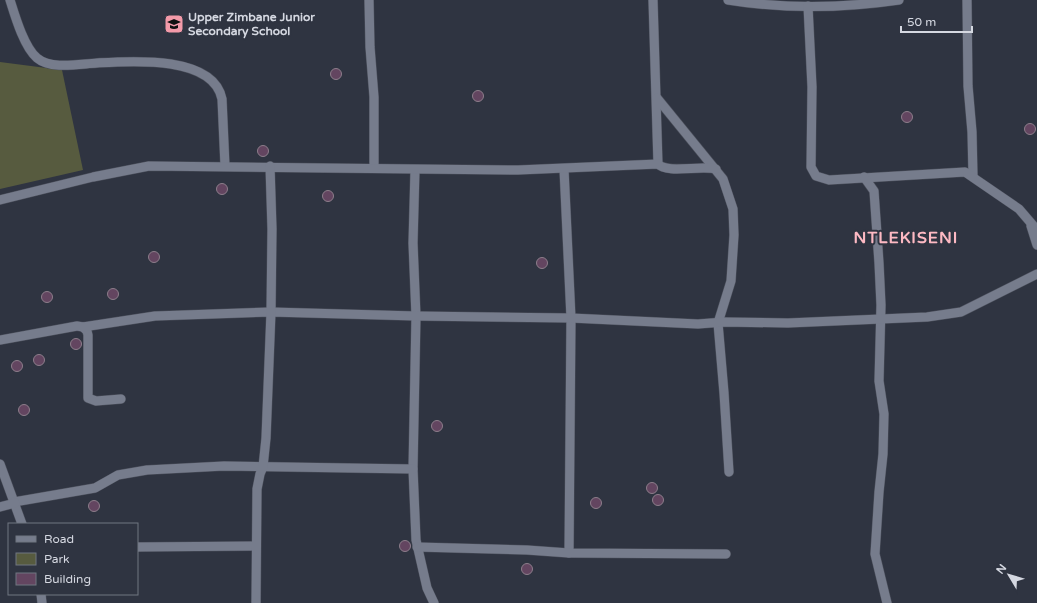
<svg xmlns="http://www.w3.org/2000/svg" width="1037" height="603" font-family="'Varela Round',sans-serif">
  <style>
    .green { fill: #575b3f }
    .building { fill: #634560; stroke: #8d7e8b }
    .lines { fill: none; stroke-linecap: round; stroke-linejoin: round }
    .street-casing { stroke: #4c505c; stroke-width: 10 }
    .street { stroke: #767c8c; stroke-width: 9 }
    .labels { text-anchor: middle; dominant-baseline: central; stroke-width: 4; stroke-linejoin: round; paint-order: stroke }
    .poi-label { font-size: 12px; font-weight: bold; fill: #d5d8e1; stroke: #2f3441; text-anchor: start }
    .district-label { font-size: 16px; font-weight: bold; letter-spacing: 1px; fill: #fdb9c3; stroke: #2f3441 }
  </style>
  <rect width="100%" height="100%" fill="#2f3441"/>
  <polygon class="green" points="0,62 62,70 83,170 0,189"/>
  <g class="building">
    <circle cx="336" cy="74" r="5.5"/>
    <circle cx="478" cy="96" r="5.5"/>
    <circle cx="907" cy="117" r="5.5"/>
    <circle cx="1030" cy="129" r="5.5"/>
    <circle cx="263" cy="151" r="5.5"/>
    <circle cx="222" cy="189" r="5.5"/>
    <circle cx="328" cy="196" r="5.5"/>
    <circle cx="154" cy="257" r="5.5"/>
    <circle cx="542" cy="263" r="5.5"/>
    <circle cx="113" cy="294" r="5.5"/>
    <circle cx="47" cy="297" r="5.5"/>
    <circle cx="76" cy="344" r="5.5"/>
    <circle cx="39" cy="360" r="5.5"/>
    <circle cx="17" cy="366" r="5.5"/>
    <circle cx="24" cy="410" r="5.5"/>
    <circle cx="437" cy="426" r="5.5"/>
    <circle cx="652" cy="488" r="5.5"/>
    <circle cx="658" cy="500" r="5.5"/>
    <circle cx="596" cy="503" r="5.5"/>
    <circle cx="94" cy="506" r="5.5"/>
    <circle cx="405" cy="546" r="5.5"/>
    <circle cx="527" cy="569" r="5.5"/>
  </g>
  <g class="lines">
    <g class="street-casing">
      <g id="street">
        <path d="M10 0C15 16 24 47 37 58 51 70 79 64 97 63 131 61 213 55 222 99L225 166"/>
        <polyline points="369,0 370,47 374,97 374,168"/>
        <polyline points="653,0 658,164"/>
        <path d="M728 0C784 9 844 8 899 0"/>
        <polyline points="967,0 968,86 972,132 973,176"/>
        <polyline points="808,6 812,87 811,167 816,176 829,180 965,172 1019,209 1037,230"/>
        <polyline points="657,98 723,179 733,209 734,235 731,281 718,323 724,393 729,472"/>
        <polyline points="564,169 571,318 569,553"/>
        <polyline points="415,170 413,243 416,316 413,469 416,540 427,588 434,603"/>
        <polyline points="864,177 874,191 879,263 881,305 879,381 884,414 883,454 879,492 875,554 887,603"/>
        <path d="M0 200 93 177 149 166 518 170 658 164C667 174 700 165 716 169"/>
        <polyline points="1031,226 1037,245"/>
        <polyline points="83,327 87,331 88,335 88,398 96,401 121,399"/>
        <polyline points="0,340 77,326 83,327 155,316 271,312 416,316 571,318 698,324 724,322 788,323 927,317 961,312 1037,274"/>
        <polyline points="0,464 22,524"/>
        <polyline points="14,502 95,488 118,475 147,470 224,466 413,469"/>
        <polyline points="0,507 15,503"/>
        <polyline points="137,547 256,546"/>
        <polyline points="417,547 527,550 569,553 726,554"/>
        <polyline points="41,594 42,603"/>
        <polyline points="256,603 257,489 260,474 263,467 266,438 271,312 272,229 270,166"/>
      </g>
    </g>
    <use href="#street" class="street"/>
  </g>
  <defs>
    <g id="school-square" transform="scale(1)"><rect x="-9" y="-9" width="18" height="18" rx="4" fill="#f39aa9" stroke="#2f3441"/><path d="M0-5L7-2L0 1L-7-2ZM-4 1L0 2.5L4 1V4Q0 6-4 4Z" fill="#111"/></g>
  </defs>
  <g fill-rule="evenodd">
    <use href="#school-square" x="174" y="24"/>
  </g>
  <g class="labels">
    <g class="poi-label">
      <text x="188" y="17">Upper Zimbane Junior<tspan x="188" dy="14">Secondary School</tspan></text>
    </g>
    <g class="district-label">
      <text x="906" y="238">NTLEKISENI</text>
    </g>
  </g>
  <rect x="8" y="523" width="130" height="72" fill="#2f3441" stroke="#717681"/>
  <rect x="16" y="536" width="20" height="6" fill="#767c8c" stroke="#717681"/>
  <text x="44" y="543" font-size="12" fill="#d5d8e1">Road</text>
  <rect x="16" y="553" width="20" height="12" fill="#575b3f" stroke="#717681"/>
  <text x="44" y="563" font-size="12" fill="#d5d8e1">Park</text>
  <rect x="16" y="573" width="20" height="12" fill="#634560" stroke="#717681"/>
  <text x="44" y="583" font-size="12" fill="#d5d8e1">Building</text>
  <g transform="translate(1009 575) rotate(308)" stroke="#2f3441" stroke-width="3" paint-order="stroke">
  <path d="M0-3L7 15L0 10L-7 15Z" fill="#d5d8e1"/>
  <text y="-6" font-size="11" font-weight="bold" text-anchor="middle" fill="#d5d8e1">N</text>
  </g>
  <path d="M901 26v6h71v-6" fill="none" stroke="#d5d8e1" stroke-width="2"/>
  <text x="907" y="26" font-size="12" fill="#d5d8e1" stroke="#2f3441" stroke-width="3" paint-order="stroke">50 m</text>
</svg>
